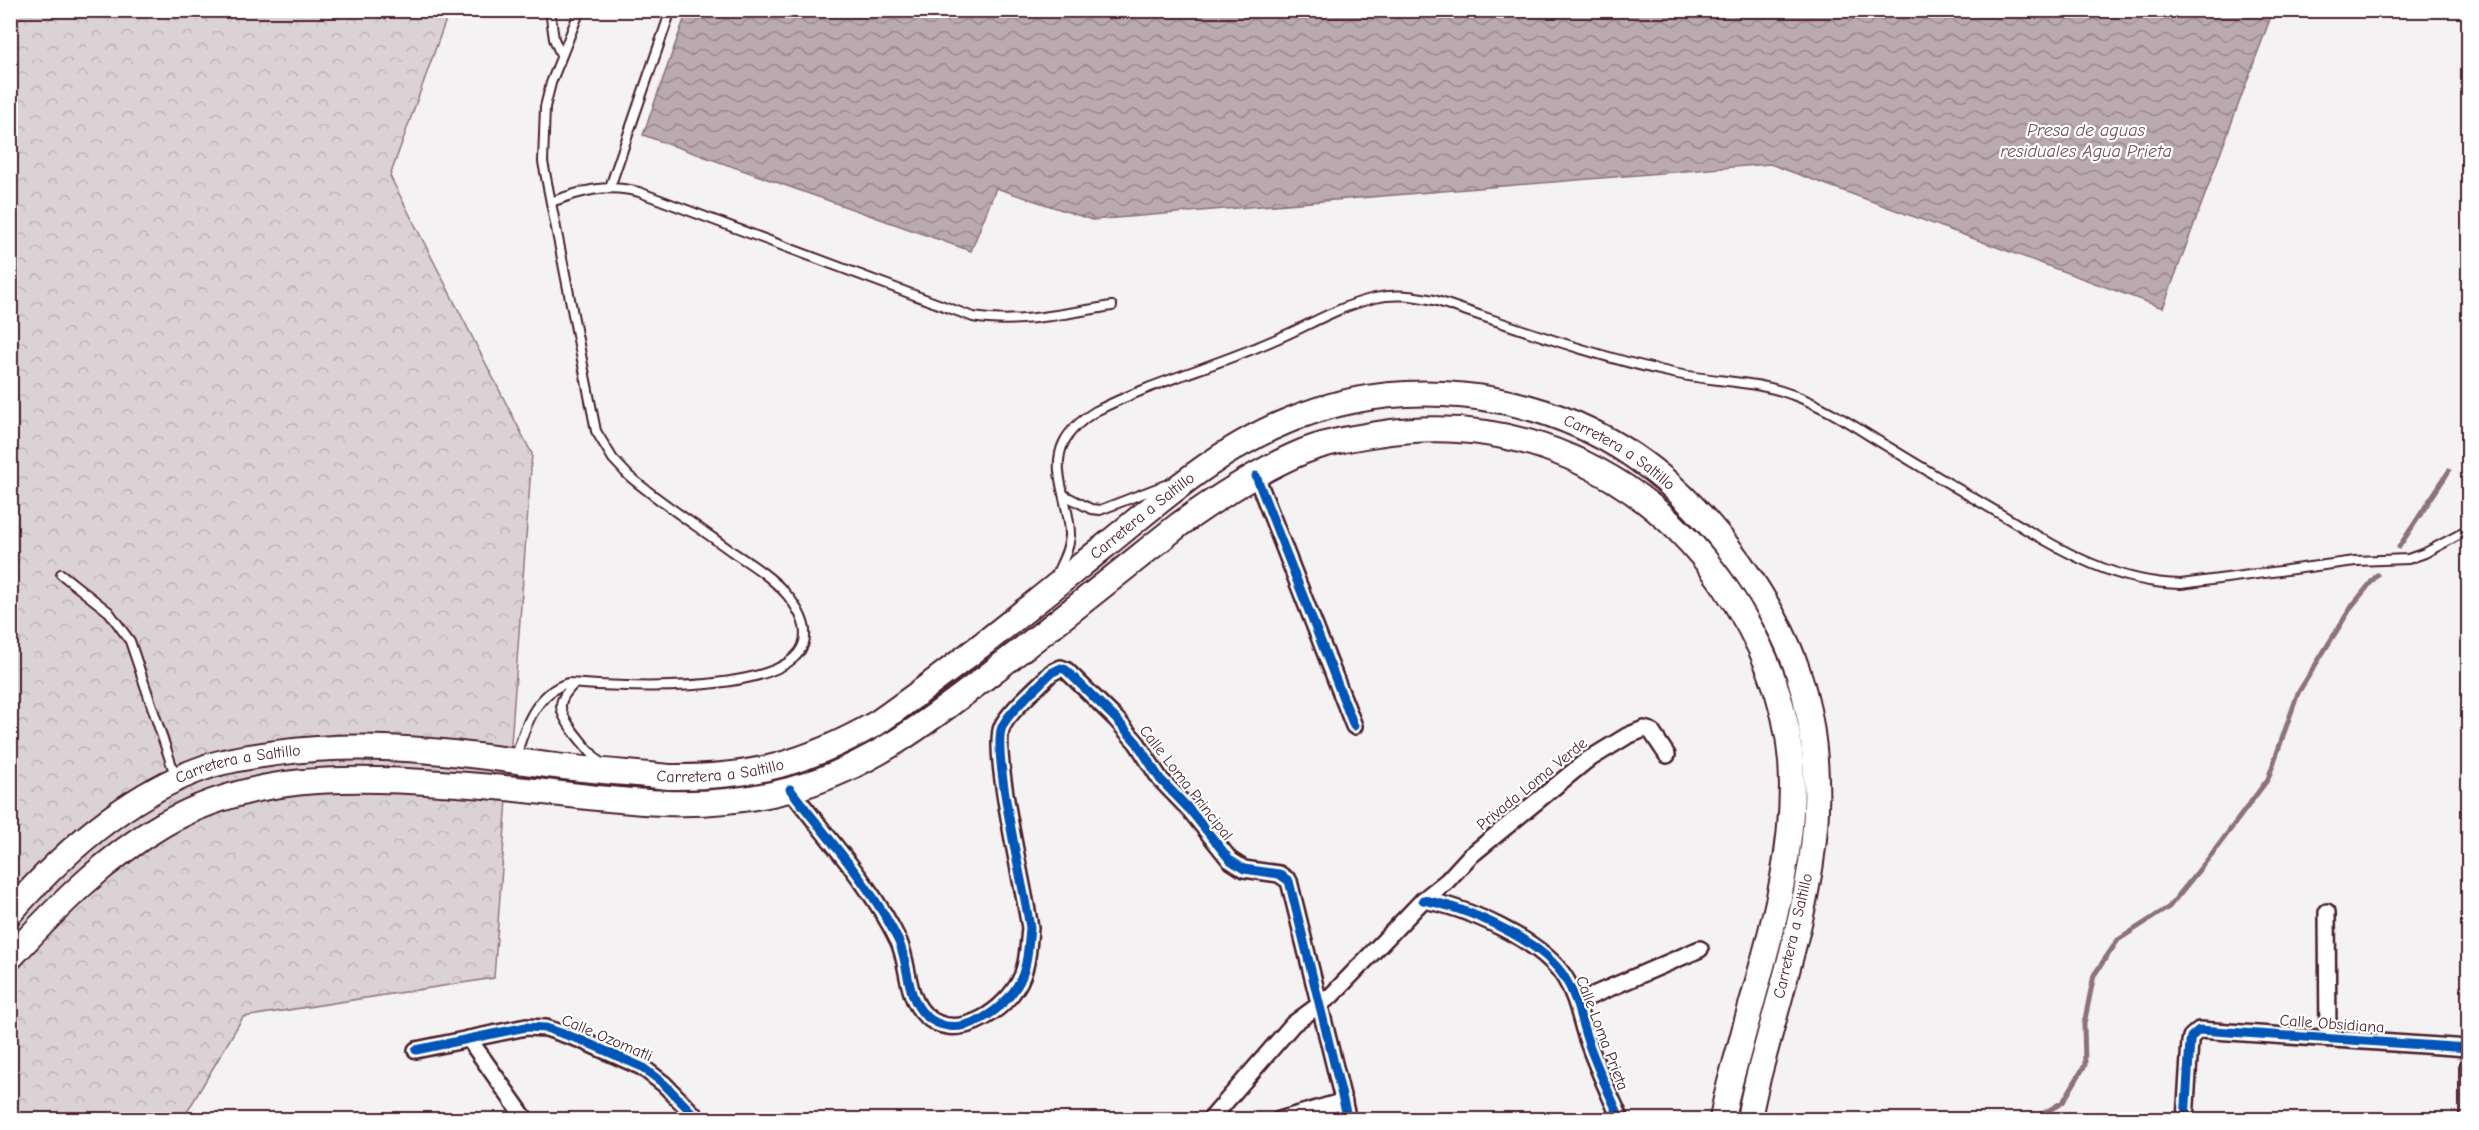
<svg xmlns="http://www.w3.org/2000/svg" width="2479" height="1130" font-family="'Comic Neue',sans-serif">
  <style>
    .forest { fill: url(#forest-crowns); stroke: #927880; stroke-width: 1.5 }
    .water { fill: url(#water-waves); stroke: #8d727a; stroke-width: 1.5 }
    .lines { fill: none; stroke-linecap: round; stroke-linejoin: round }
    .stream { stroke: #8d727a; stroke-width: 5 }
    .lane-casing { stroke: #4a1f2b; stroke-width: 12 }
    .street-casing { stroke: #4a1f2b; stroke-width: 20 }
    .primary-casing { stroke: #4a1f2b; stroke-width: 28 }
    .lane { stroke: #fff; stroke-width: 8 }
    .street { stroke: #fff; stroke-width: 15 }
    .primary { stroke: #fff; stroke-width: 24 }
    .cycleway-casing { stroke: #fff; stroke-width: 13 }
    .cycleway { stroke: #0057b8; stroke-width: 9 }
    .labels { text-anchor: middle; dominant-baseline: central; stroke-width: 4.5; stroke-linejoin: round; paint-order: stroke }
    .street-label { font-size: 16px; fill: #4a1f2b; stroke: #fff }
    .water-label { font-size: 18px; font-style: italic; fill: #714f59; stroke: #fff }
  </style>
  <defs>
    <pattern id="forest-crowns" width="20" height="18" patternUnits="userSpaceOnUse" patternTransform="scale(1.5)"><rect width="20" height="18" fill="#dbd2d5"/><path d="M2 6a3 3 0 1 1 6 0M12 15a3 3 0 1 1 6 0" fill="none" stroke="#bdb4b7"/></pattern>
    <pattern id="water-waves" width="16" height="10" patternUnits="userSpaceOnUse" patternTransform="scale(1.5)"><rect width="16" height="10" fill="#baa9ae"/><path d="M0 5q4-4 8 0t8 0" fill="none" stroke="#99898e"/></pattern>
  </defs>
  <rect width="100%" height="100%" fill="#f4f2f2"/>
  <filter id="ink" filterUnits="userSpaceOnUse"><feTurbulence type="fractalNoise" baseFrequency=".0167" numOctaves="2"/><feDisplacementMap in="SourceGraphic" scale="12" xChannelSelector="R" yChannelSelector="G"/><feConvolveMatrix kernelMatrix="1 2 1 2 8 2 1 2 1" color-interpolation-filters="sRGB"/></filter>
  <g filter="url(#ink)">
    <polygon class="forest" points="10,11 449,11 390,176 532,454 494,978 243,1017 183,1119 11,1119"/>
    <polygon class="water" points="687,11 687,10 2273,11 2163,308 1770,164 1092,220 996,188 971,251 643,135"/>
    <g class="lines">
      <g class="stream">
        <polyline points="2399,547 2449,471"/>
        <polyline points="2032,1120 2063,1102 2085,1065 2084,1024 2094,975 2118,940 2169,907 2212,854 2268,779 2298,693 2352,606 2377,575"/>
      </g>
      <g class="lane-casing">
        <g id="lane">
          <polyline points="550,10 554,39 561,55"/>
          <polyline points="2468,86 2468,87"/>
          <polyline points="610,187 671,10"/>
          <path d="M551 202C581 191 607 183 639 192L973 317C1019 325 1065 313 1112 306"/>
          <polyline points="1064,495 1091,509 1100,510 1165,485"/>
          <polyline points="61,574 109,612 130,641 175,775"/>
          <path d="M1056 575C1062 562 1069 550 1070 536 1071 505 1049 472 1064 442 1071 428 1083 419 1096 411 1153 382 1216 366 1274 340 1308 326 1339 306 1375 298 1395 293 1414 296 1434 300 1513 326 1592 356 1673 373 1712 382 1755 380 1793 395 1826 407 1855 427 1885 445 1926 470 1968 495 2009 519 2063 552 2117 583 2181 584L2355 561 2408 559 2425 553 2468 530"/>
          <path d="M574 684C569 689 562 697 561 704 559 720 591 752 601 764"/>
          <path d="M515 759C524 729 535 693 568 683 615 687 873 704 788 596 773 578 751 564 731 551 697 526 661 503 629 476L613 459 596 431 543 162 545 107 551 83 580 10"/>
        </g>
      </g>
      <g class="street-casing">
        <g id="street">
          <polyline points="1256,476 1354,726"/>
          <path d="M790 789C827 838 873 887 899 942 909 965 906 997 925 1015 955 1043 1000 1014 1017 986 1028 969 1028 947 1030 928 1025 892 991 752 1002 727 1008 712 1039 686 1051 673L1061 668 1066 670 1116 719 1137 743 1160 779 1190 810 1230 860 1244 869 1279 874 1289 881 1348 1120"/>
          <path d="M1423 900C1465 907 1542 940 1565 978 1577 997 1580 1018 1587 1039 1596 1066 1609 1093 1621 1120"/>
          <polyline points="2327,912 2328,1038"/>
          <polyline points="1577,1002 1700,949"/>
          <polyline points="469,1039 526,1120"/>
          <polyline points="416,1050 526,1027 546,1028 581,1040 642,1067 664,1084 699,1120"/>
          <polyline points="1210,1120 1293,1024 1331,996 1423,900 1447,881 1469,857 1586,761 1627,736 1644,729 1651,731 1667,755"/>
          <polyline points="1279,1120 1344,1101"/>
          <polyline points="2185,1120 2190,1042 2191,1037 2199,1030 2468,1048"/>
          <polyline points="2468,1120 2468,1066"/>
        </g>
      </g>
      <g class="primary-casing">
        <g id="primary">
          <path id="s1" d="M10 913C63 852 131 792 209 766 230 759 254 756 276 753 370 740 454 752 547 765 588 770 629 773 669 777 752 778 805 764 877 723 954 669 1027 609 1100 550 1158 503 1215 451 1285 422 1396 374 1532 388 1632 455 1675 484 1710 522 1740 563 1763 596 1784 631 1797 669 1809 705 1815 743 1816 780 1820 867 1790 958 1768 1041 1761 1067 1753 1093 1749 1120"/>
          <path d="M10 958C56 908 105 858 164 824 250 775 345 776 441 783 469 785 498 787 526 790 618 800 697 814 789 790 872 768 937 715 1004 663 1063 618 1121 571 1180 524 1218 497 1259 470 1302 452 1326 442 1352 438 1377 434 1513 412 1642 469 1721 581 1758 634 1786 696 1791 761 1798 855 1766 949 1742 1039 1735 1066 1726 1092 1722 1120"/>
        </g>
      </g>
      <use href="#lane" class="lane"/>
      <use href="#street" class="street"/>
      <use href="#primary" class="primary"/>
      <g class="cycleway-casing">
        <g id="cycleway">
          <polyline points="1256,476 1354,726"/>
          <path d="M790 789C827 838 873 887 899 942 909 965 906 997 925 1015 955 1043 1000 1014 1017 986 1028 969 1028 947 1030 928 1025 892 991 752 1002 727 1008 712 1039 686 1051 673L1061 668 1066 670 1116 719 1137 743 1160 779 1190 810 1230 860 1244 869 1279 874 1289 881 1348 1120"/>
          <path d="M1423 900C1465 907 1542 940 1565 978 1577 997 1580 1018 1587 1039 1596 1066 1609 1093 1621 1120"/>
          <polyline points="416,1050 526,1027 546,1028 581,1040 642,1067 664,1084 699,1120"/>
          <polyline points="2185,1120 2190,1042 2191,1037 2199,1030 2468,1048"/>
        </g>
      </g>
      <use href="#cycleway" class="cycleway"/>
    </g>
  </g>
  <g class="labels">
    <g class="street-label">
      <text stroke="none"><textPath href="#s1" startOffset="1790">Carretera a Saltillo</textPath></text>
      <text stroke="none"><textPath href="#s1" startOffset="1268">Carretera a Saltillo</textPath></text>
      <text stroke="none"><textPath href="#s1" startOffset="279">Carretera a Saltillo</textPath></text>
      <text stroke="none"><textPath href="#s1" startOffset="765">Carretera a Saltillo</textPath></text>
      <text transform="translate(1186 783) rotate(52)">Calle Loma Principal</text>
      <text transform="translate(1532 784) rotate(-39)">Privada Loma Verde</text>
      <text transform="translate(1793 936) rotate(-77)">Carretera a Saltillo</text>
      <text transform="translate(2332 1024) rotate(4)">Calle Obsidiana</text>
      <text transform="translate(1602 1033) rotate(69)">Calle Loma Prieta</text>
      <text transform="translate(607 1038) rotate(23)">Calle Ozomatli</text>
    </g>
    <g class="water-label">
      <text x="2086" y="130">Presa de aguas<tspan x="2086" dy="21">residuales Agua Prieta</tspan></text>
    </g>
  </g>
  <rect width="2479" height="1130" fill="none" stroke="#fff" stroke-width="36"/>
  <rect x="18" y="18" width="2443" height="1094" fill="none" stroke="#4a1f2b" stroke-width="2" filter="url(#ink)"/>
</svg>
